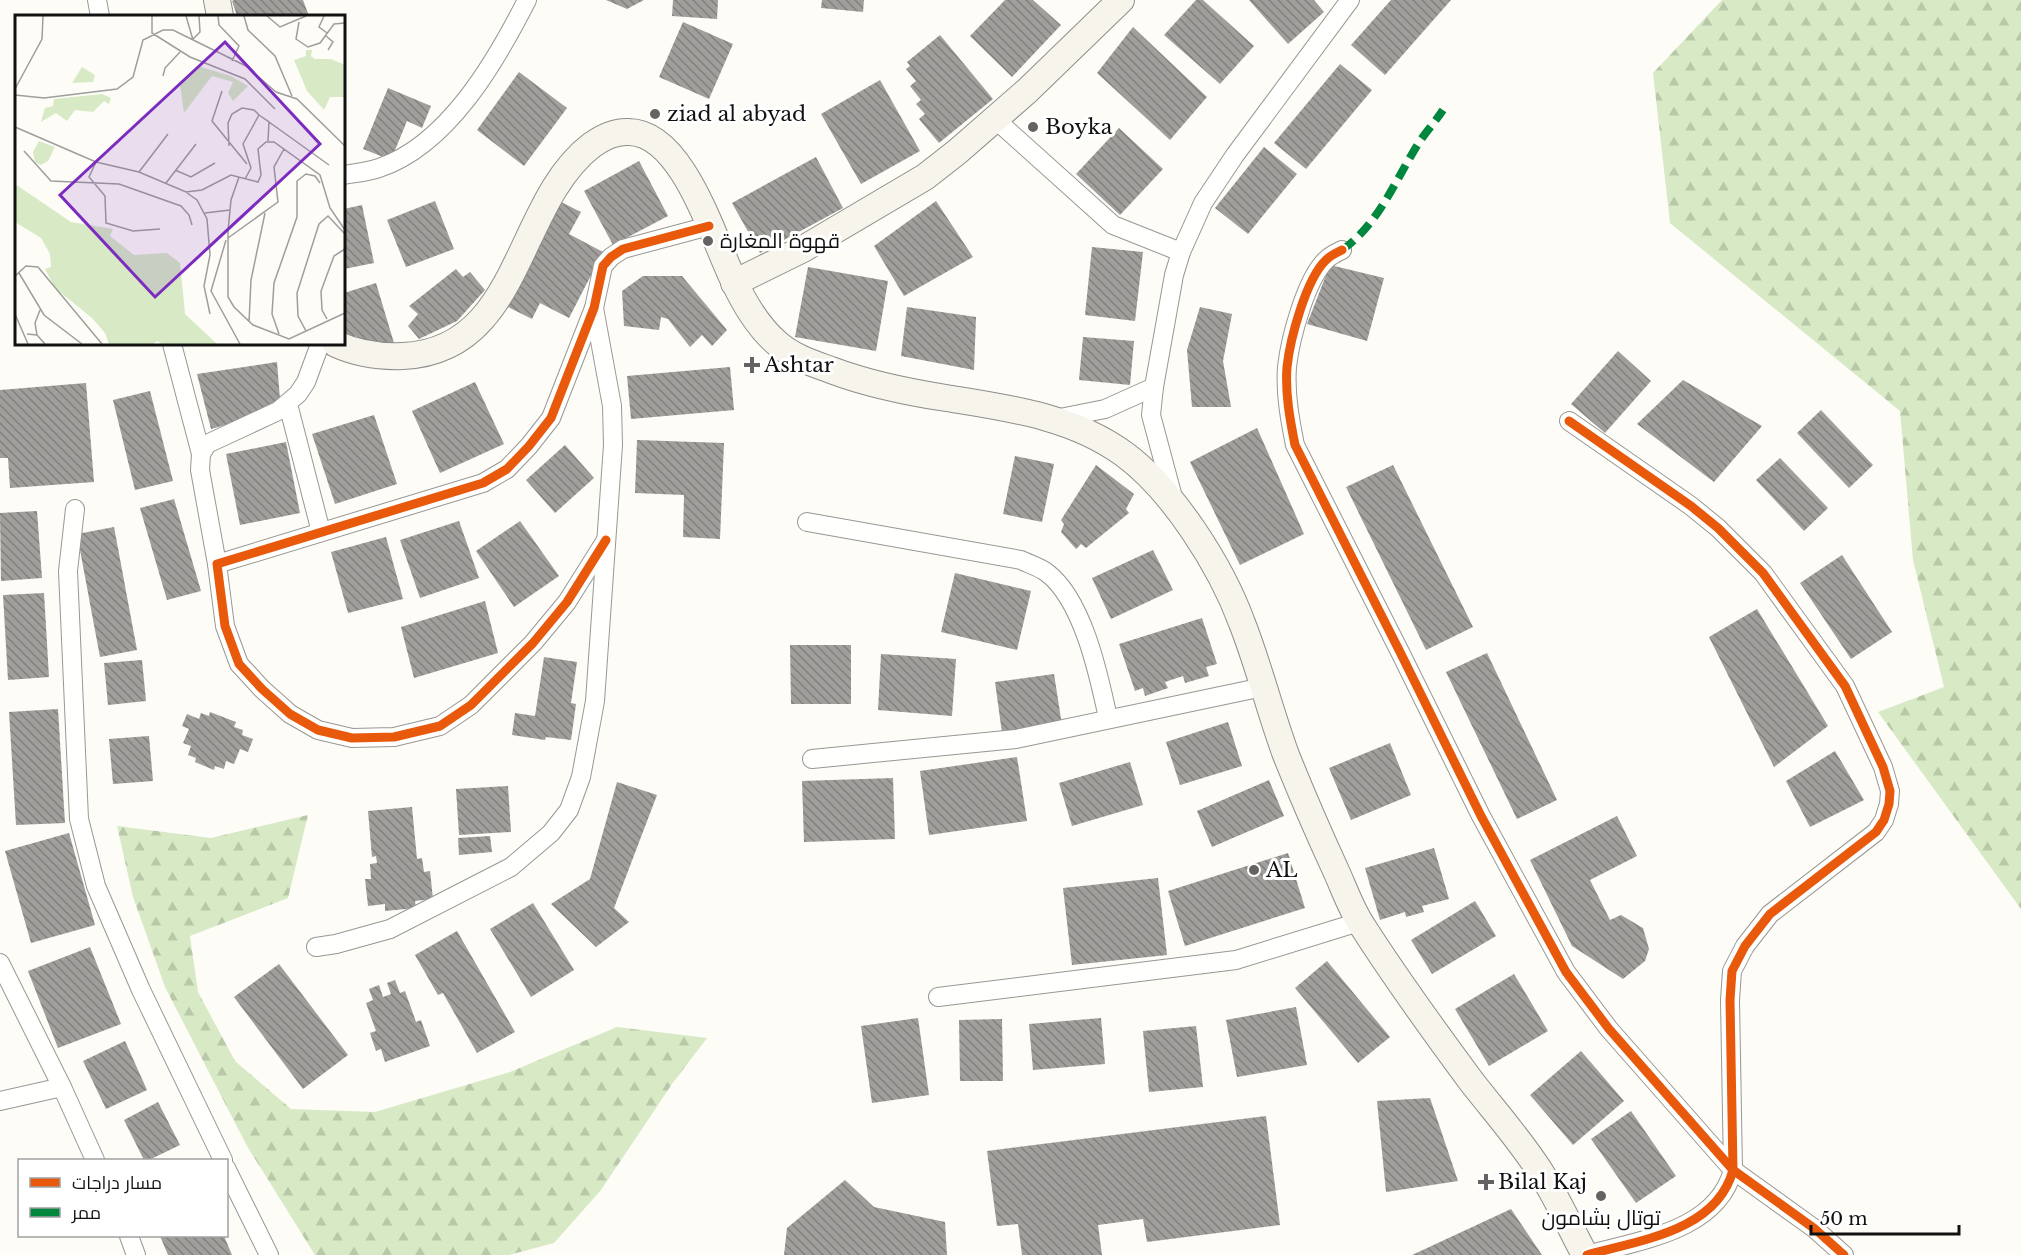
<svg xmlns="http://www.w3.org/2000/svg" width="2021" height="1255" font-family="'Libre Baskerville',Cairo,serif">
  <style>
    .forest { fill: url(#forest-firs) }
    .building { fill: url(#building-back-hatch) }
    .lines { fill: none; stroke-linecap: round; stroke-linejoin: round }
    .street-casing { stroke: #979795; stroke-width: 20 }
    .secondary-casing { stroke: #8e8d8b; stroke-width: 28 }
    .street { stroke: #fffffe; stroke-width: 18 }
    .secondary { stroke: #f6f4eb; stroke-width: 26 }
    .quiet { stroke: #00873e; stroke-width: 8; stroke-dasharray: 15 8; stroke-linecap: butt }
    .cycleway-casing { stroke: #fff; stroke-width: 13 }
    .cycleway { stroke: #e8590c; stroke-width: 9 }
    .poi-dot { fill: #646362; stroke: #fff; stroke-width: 2 }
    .labels { text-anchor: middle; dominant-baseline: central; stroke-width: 6; stroke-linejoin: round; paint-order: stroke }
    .poi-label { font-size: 21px; fill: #111; stroke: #fff; text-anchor: start }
    .inset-road { fill: none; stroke: #9f9e9b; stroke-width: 1.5 }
    .view { fill: #7b2cbf; fill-opacity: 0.15; stroke: #7b2cbf; stroke-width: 3 }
    .inset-edge { fill: none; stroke: #111; stroke-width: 3 }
  </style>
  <defs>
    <pattern id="forest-firs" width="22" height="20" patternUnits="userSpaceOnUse" patternTransform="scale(1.5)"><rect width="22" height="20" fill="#d8eac5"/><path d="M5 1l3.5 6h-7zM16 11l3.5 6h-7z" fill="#b8c8a8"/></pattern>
    <pattern id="building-back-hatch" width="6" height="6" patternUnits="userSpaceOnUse" patternTransform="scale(1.5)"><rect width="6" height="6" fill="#a19f9c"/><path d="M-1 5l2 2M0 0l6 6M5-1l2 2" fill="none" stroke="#82807e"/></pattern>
  </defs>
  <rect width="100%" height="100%" fill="#fdfcf7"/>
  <g class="forest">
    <polygon points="1722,0 2021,0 2021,909 1878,712 1944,687 1913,560 1900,411 1670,223 1653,73"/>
    <polygon points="308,815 288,898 190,936 198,992 235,1061 291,1109 375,1112 510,1072 617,1027 707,1038 672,1084 601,1190 554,1243 509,1255 315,1255 247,1146 165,987 133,897 117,826 211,838"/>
  </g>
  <g class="building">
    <polygon points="234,0 303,0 309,16 237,16 232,1"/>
    <polygon points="606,0 644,0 627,9"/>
    <polygon points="673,0 718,0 717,19 672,16"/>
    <polygon points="822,0 864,0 863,12 821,8"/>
    <polygon points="1005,0 1033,0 1061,25 1012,77 970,36"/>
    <polygon points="1196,0 1203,0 1254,46 1220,84 1164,35"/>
    <polygon points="1249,0 1314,0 1324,12 1288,44"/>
    <polygon points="1391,0 1451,0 1385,75 1351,45"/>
    <polygon points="683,22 733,44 709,99 659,77"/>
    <polygon points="1133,27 1207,97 1170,140 1097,73"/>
    <polygon points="940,35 993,99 939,143 919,119 925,114 916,104 921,100 910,86 916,81 906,69 910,66 907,62"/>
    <polygon points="1340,64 1372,90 1306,169 1274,143"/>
    <polygon points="519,72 567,108 524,166 477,130"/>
    <polygon points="880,80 920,151 861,184 821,114"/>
    <polygon points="388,88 431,106 422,128 407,121 391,160 363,149"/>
    <polygon points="1119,128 1163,169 1120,215 1076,174"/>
    <polygon points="1264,147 1297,174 1248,234 1215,208"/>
    <polygon points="816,157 843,208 760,253 732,203"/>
    <polygon points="639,161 668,216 613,245 584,191"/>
    <polygon points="435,201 454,249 406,267 387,220"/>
    <polygon points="936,201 973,257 904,296 874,246"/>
    <polygon points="561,202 581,212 569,234 603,252 569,318 540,303 532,319 508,307"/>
    <polygon points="362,205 374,263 344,269 344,209"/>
    <polygon points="1092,247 1143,252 1135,321 1085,315"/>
    <polygon points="1330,265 1384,278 1367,341 1307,324"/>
    <polygon points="808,267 888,281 876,351 795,337"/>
    <polygon points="456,269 463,277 470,272 485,290 457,321 419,339 408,326 418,314 409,306"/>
    <polygon points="643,276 682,276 727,330 712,346 702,335 690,347 668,319 661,317 659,330 624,326 622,291"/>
    <polygon points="376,283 394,343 376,349 373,341 359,344 356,336 350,339 344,333 344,293"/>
    <polygon points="907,307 976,317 974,370 901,356"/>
    <polygon points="1200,307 1232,314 1223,361 1231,407 1192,407 1187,350"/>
    <polygon points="1083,337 1134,341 1130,385 1079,380"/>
    <polygon points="1618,351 1651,381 1605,433 1571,404"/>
    <polygon points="277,362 280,399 269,413 211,429 197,374"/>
    <polygon points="730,367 734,410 631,419 627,376"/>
    <polygon points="1683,380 1762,426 1714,482 1637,424"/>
    <polygon points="475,382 504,444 440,473 412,411"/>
    <polygon points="86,383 94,482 10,488 8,458 0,458 0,390"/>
    <polygon points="150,391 173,481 135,490 113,400"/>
    <polygon points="1821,410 1873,465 1849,488 1797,433"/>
    <polygon points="374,415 397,484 335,504 312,434"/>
    <polygon points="1257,428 1304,534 1240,565 1190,462"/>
    <polygon points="637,440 724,443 720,539 683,537 684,495 635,493"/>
    <polygon points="286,442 300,513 240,525 226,454"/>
    <polygon points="565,445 594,478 555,513 526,480"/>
    <polygon points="1015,456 1054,464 1042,522 1003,514"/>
    <polygon points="1780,458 1828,508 1804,531 1756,480"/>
    <polygon points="1096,465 1134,494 1126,509 1129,513 1086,548 1081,544 1076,549 1061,532 1064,524 1061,520"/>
    <polygon points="1393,465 1473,627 1426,650 1346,487"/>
    <polygon points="174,499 201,591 167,600 140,508"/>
    <polygon points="37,511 42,578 1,581 0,513"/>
    <polygon points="459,521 479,578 420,598 400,540"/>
    <polygon points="520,521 559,576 514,607 476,551"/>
    <polygon points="114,527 137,650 100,657 77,534"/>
    <polygon points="386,537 403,599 348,613 331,552"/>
    <polygon points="1153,550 1173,590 1111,619 1092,578"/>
    <polygon points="1842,555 1892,632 1851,659 1800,583"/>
    <polygon points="955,573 1031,591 1017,650 941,632"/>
    <polygon points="44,593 49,677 8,680 3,595"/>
    <polygon points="485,601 498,653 414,678 401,627"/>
    <polygon points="1757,609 1828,726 1774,767 1709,637"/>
    <polygon points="1202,618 1217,664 1206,667 1209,676 1185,683 1183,676 1165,682 1168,688 1145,696 1143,688 1135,691 1119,644"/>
    <polygon points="790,645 851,645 851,704 791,704"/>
    <polygon points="1487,653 1557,800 1517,819 1446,672"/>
    <polygon points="881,654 956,659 952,716 878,710"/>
    <polygon points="544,657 577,662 571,703 576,704 571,740 546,737 545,740 512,735 515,713 535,716"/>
    <polygon points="142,660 146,701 108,705 104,663"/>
    <polygon points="1054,674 1062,725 1002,733 995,682"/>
    <polygon points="58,709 65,823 16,825 9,712"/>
    <polygon points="210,712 236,722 234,727 243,730 242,735 253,739 248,752 240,749 234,764 226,761 224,769 215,766 214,770 195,762 196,758 188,755 191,746 183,743 189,729 182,726 187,714 199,719 201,713 209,716"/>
    <polygon points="1228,722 1242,766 1180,785 1166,742"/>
    <polygon points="149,736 153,781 113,784 109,739"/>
    <polygon points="1390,743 1411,795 1351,820 1329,768"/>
    <polygon points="1835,751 1864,800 1810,827 1786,781"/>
    <polygon points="1017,757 1027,821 929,835 920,771"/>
    <polygon points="1130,762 1143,805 1072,826 1059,783"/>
    <polygon points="893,778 895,839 804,842 802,781"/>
    <polygon points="1269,780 1284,816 1212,847 1197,811"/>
    <polygon points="617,782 657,795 614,908 629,922 596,947 551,904 590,879"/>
    <polygon points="508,786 511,832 459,835 456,789"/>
    <polygon points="412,807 417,859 422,858 424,872 430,871 433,899 415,901 416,908 385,911 385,904 368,906 365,879 371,879 370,864 377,863 376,856 372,857 368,811"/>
    <polygon points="1617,816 1637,856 1590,880 1610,920 1621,915 1643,928 1649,949 1645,961 1623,979 1572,946 1530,860"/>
    <polygon points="69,833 95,925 31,943 5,851"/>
    <polygon points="490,836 492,852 459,855 458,838"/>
    <polygon points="1434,848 1449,899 1422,906 1424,912 1406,917 1405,912 1380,920 1365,868"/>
    <polygon points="1288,853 1305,908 1185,946 1168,891"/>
    <polygon points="1158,878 1167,955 1072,965 1063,888"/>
    <polygon points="1475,901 1496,936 1432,974 1411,940"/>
    <polygon points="533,903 574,970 531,997 490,929"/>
    <polygon points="457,931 515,1032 477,1053 443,993 438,995 415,955"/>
    <polygon points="90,947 121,1024 58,1048 28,971"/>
    <polygon points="1327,961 1390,1037 1358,1063 1295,988"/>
    <polygon points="279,964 348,1055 303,1089 234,997"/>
    <polygon points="1514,974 1548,1031 1489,1066 1455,1009"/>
    <polygon points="395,980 400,993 405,991 416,1022 421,1020 430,1046 385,1062 381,1049 376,1051 370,1033 376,1031 366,1003 373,1000 369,989 379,985 383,997 391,994 387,983"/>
    <polygon points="1296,1007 1307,1065 1237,1077 1226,1020"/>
    <polygon points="918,1018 929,1095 872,1103 861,1026"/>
    <polygon points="1101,1018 1105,1064 1033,1070 1029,1024"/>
    <polygon points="1002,1019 1003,1081 960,1081 959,1020"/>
    <polygon points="1196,1026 1203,1087 1149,1092 1143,1031"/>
    <polygon points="125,1041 147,1090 106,1109 83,1061"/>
    <polygon points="1581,1051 1624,1101 1573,1145 1530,1095"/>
    <polygon points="1430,1098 1458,1181 1386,1192 1377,1101"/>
    <polygon points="158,1102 180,1145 149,1160 144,1160 124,1120"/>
    <polygon points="1631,1111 1676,1176 1636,1203 1591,1139"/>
    <polygon points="1266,1116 1280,1225 1147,1242 1143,1219 1098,1225 1102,1255 1022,1255 1018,1224 997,1226 987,1151"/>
    <polygon points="845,1180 874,1207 945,1222 947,1255 784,1255 787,1228"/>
    <polygon points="1511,1209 1542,1255 1412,1255"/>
    <polygon points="160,1236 224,1236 232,1255 168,1255"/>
  </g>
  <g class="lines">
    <g class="street-casing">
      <g id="street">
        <polyline points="97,0 100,16"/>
        <polyline points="995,119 1113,225 1181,252"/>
        <path d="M344 175C355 173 368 172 379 168 448 145 496 61 527 0"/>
        <path d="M1342 250C1336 253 1331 255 1326 260 1306 279 1290 339 1287 367 1285 393 1290 420 1295 445L1401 654 1481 816 1566 972 1609 1029 1733 1170 1815 1229 1844 1255"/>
        <polyline points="172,344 201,454"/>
        <polyline points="288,404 321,532"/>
        <polyline points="1055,419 1105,409 1154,387"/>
        <path d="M1569 421 1691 506 1718 528 1763 573 1845 686 1883 767 1890 791 1889 804 1884 820 1876 832 1770 914 1745 946 1732 971 1730 1000 1733 1170C1717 1231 1640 1240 1587 1255"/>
        <polyline points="1174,501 1151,415 1154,387 1174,275 1181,252 1203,203 1235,155 1350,0"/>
        <polyline points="75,509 68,571 79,819 96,886 141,990 223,1160"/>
        <path d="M807 522 1021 560C1029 564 1039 567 1046 572 1083 599 1099 676 1108 718"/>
        <polyline points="606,540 567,602 533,643 471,705 440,726 394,737 352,738 318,730 290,714 262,689 239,664 225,626 217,564 483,483 507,469 529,446 551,418 594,308 603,266 611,257 623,249 709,226"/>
        <polyline points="217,564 200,470 201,454 207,444 278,411 298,394 306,382 320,344"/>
        <polyline points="812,759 1016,739 1263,687"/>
        <polyline points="316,947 336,944 390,929 511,867 551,833 569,810 581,777 595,701 613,445 612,406 594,308"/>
        <polyline points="0,963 62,1087 95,1160"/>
        <polyline points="938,997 1236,960 1359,922"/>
        <polyline points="0,1101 62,1087"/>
        <polyline points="226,1168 269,1255"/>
        <polyline points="129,1236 136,1255"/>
      </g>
    </g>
    <g class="secondary-casing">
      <g id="secondary">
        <polyline points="217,0 220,16"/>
        <polyline points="734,283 803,249 925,177 957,152 1027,91 1121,0"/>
        <path d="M336 344C358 354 379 357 403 356 522 351 515 203 592 145 603 137 615 131 629 132 683 133 713 238 733 279 743 301 759 328 778 344 793 357 812 363 831 370 868 384 907 392 946 398 1008 408 1072 416 1124 454 1173 490 1221 566 1242 623 1259 666 1270 712 1286 755 1302 795 1319 834 1337 873 1345 891 1352 911 1363 927 1397 980 1434 1031 1471 1081 1495 1112 1523 1143 1543 1176 1559 1202 1571 1229 1585 1255"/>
      </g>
    </g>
    <use href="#street" class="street"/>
    <use href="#secondary" class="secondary"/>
    <path class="quiet" d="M1342 250C1378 225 1395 181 1418 144 1425 133 1435 122 1443 110"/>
    <g class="cycleway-casing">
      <g id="cycleway">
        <path d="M1342 250C1336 253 1331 255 1326 260 1306 279 1290 339 1287 367 1285 393 1290 420 1295 445L1401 654 1481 816 1566 972 1609 1029 1733 1170 1815 1229 1844 1255"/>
        <path d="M1569 421 1691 506 1718 528 1763 573 1845 686 1883 767 1890 791 1889 804 1884 820 1876 832 1770 914 1745 946 1732 971 1730 1000 1733 1170C1717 1231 1640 1240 1587 1255"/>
        <polyline points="606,540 567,602 533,643 471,705 440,726 394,737 352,738 318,730 290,714 262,689 239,664 225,626 217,564 483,483 507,469 529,446 551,418 594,308 603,266 611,257 623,249 709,226"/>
      </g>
    </g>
    <use href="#cycleway" class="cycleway"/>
  </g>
  <g class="poi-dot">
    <circle cx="655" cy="114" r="6"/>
    <circle cx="1033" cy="127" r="6"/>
    <circle cx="708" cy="241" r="6"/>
    <path d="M749 356h6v6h6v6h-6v6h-6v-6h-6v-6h6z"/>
    <circle cx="1254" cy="870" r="6"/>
    <path d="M1483 1173h6v6h6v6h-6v6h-6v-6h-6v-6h6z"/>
    <circle cx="1601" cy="1196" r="6"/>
  </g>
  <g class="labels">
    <g class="poi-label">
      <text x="667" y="114">ziad al abyad</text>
      <text x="1045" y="127">Boyka</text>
      <text x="720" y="241">قهوة المغارة</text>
      <text x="764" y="365">Ashtar</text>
      <text x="1266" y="870">AL</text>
      <text x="1498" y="1182">Bilal Kaj</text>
      <text x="1601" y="1218" text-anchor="middle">توتال بشامون</text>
    </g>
  </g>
  <g transform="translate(15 15)">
    <rect width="330" height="330" fill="#fdfcf7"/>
    <path d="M291 35H297L296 41 300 44H316L330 50V82H315L309 95 292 76 279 45 291 41ZM183 51 216 61 233 71 218 86 213 78 218 67 197 61 169 98 165 70ZM67 52 80 60 78 67 57 68ZM87 79 96 83 94 89 89 86 78 97 60 95 52 106 41 98 26 107 30 93 38 91 39 84ZM24 126 40 132 33 146 26 150 20 147 18 137ZM0 169 56 207 98 214 95 221 119 240 152 238 165 248 170 299 202 329H147L142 326 138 329H94L90 318 77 303 40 273 30 254 36 252 35 239 26 223 0 207Z" fill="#d8eac5"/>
    <path class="inset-road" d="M137 1V18L175 42 230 64 260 94M171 1 178 25M203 1 204 10 224 31 217 46M229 1 233 15 260 41 277 81M252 1 265 12 291 1M309 1 304 12 312 18M284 7 281 24 293 32 305 28 319 9 330 8M311 21 318 27 313 35M177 25 185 17 184 1M148 61 150 53 165 37M0 74 27 24 28 1M207 76 197 106 232 149M0 80 29 83 102 74 118 62 128 25 148 15H158L231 51 261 77 282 84 330 131M244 100 254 107 253 126M254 107 314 150M0 112 81 147 124 157 171 177 187 175 216 160 243 167 246 160 243 134 251 127H259L305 160 315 193 330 215M214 131 213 108 217 99 227 93 239 95 244 100 228 129 236 153 230 164M9 136 36 166 104 169 166 191 174 200 177 210M81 147 74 162 90 181 91 208 118 216 145 214M160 155 176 162 200 148M124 157 153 119M224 162 216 185 213 216V282L219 292 238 310 274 324 330 298M151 168 181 129M172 178 182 185 192 204 195 240 189 271 195 299M190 198 215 195M213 223 263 187 259 152 269 134M211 225 196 276 225 329M4 258 29 300 67 329M0 261 11 251 23 252 87 329M330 273V293M0 299 13 329M312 304 307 295 306 276 319 241 330 234M234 307 236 265 250 198M291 316 283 301 282 278 304 209 313 201 330 219M12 319 22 320 30 329M264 319 257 299 259 268 282 202V166L291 159 300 161 305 168M22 320 20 308 25 295"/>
    <path class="view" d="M210 27 305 129 140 282 45 180Z"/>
    <rect width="330" height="330" class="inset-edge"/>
  </g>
  <rect x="18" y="1159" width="210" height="78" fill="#ffffff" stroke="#a0a0a0" stroke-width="1.5"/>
  <rect x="30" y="1178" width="30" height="9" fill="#e8590c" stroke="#a0a0a0" stroke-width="1.5"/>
  <text x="72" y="1189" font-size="18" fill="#111111">مسار دراجات</text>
  <rect x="30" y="1208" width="30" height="9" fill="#00873e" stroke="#a0a0a0" stroke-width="1.5"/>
  <text x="72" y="1219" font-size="18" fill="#111111">ممر</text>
  <path d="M1811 1225v9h148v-9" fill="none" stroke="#111111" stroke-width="3"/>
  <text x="1820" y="1225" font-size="18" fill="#111111" stroke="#ffffff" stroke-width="4.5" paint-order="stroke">50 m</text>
</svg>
